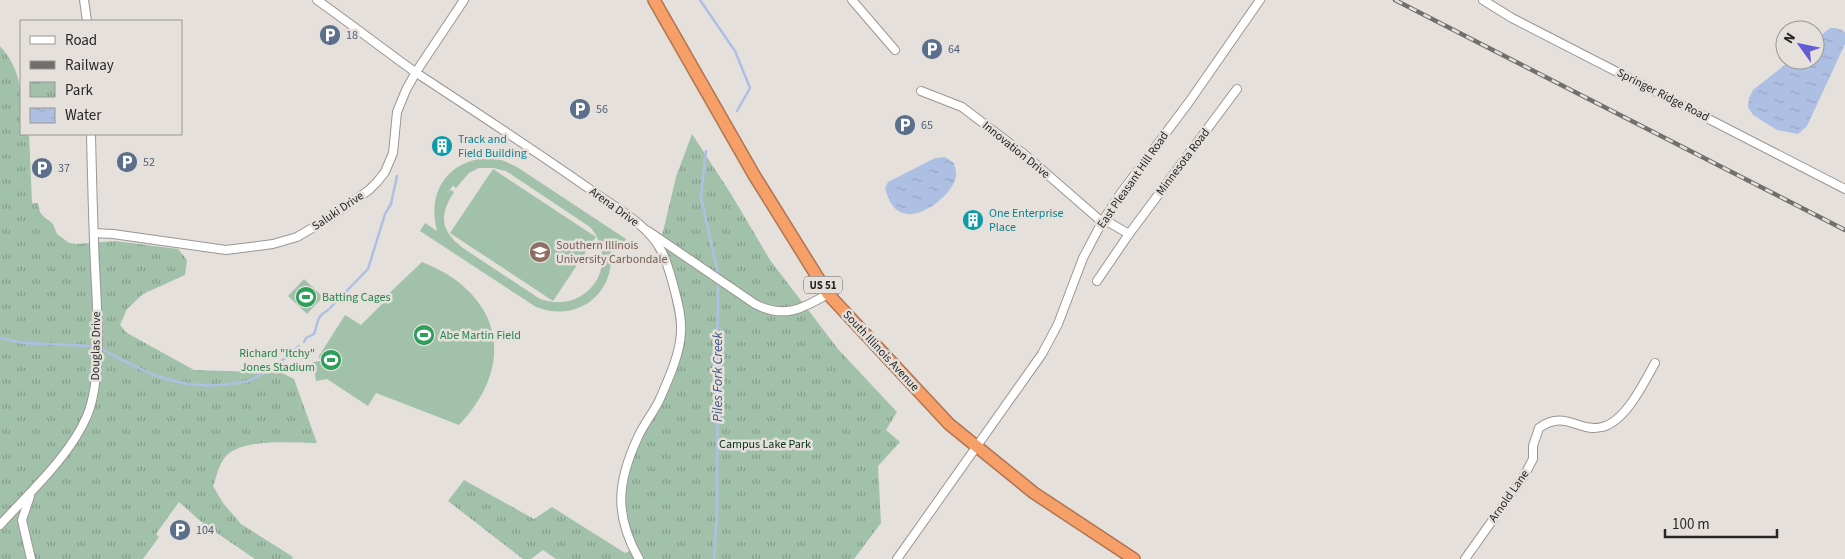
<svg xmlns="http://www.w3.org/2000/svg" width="1845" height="559" font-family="'Source Sans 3',sans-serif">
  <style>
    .grass { fill: #a2c1ab; fill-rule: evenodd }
    .park { fill: url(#park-tufts) }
    .water { fill: url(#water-ripples) }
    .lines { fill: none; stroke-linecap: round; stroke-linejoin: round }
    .stream { stroke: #adc0e3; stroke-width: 2.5 }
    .minor-casing { stroke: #9b9692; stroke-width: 10 }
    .highway-casing { stroke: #af7551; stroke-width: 14 }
    .minor { stroke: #fff; stroke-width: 8 }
    .highway { stroke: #f79f69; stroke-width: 11 }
    .rail-casing { stroke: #716f6b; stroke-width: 4.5 }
    .rail { stroke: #e5e0db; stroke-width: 2.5; stroke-dasharray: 8; stroke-linecap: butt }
    .labels { text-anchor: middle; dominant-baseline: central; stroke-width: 5; stroke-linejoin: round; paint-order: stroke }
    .shield { fill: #e5e0db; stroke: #615e5c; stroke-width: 1 }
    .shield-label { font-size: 11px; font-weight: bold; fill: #282725 }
    .service-label { font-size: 12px; fill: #4e5e75; stroke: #e5e0db; text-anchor: start }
    .street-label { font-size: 12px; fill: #282725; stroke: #e5e0db }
    .culture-label { font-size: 12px; fill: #0d838f; stroke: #e5e0db; text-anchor: start }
    .education-label { font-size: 12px; fill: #785e54; stroke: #e5e0db; text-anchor: start }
    .leisure-label { font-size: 12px; fill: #27864d; stroke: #e5e0db; text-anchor: start }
    .park-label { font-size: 12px; fill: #043319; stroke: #e5e0db }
    .water-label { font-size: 14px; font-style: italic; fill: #3c5585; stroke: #e5e0db }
  </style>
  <defs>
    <pattern id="park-tufts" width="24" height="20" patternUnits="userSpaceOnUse" patternTransform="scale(1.25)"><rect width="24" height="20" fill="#a2c1ab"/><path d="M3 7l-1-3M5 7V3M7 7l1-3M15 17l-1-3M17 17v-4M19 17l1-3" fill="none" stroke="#849d8b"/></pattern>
    <pattern id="water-ripples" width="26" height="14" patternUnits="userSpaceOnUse" patternTransform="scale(1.25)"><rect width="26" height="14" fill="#adc0e3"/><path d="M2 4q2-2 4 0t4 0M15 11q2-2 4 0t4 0" fill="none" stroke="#95a5c3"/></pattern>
  </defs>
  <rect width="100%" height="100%" fill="#e5e0db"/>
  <g class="grass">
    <path d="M486 158 502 160 517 167 626 239 621 247 609 240C621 287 583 325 536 307L420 231 425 223 437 231C427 193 446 162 486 158ZM479 168H493L506 171 590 227C622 265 587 315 540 299L463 248C440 231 439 215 454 192L451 190 448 193 454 184 453 186 456 188 469 173Z"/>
    <polygon points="493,169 596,237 553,301 450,233"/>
    <path d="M422 262C501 293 518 363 459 425L376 393 368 406 327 379 316 381 313 362 320 361 319 356 345 315 361 325 383 303 381 301Z"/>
    <polygon points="304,279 323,297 307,314 288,296"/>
  </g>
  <g class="park">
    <path d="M0 46C25 75 21 97 21 134H29L32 203H38L40 212 44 217 53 224 57 234 69 243 77 244 115 241 178 249 187 260 185 275 143 294 127 309 120 325 127 333 194 370 282 373 294 379 317 443C291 443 249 438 228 454 219 462 217 476 213 486L223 503 241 524 293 557 292 559H255L205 525 179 502 156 534 159 537 143 559H0Z"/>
    <polygon points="692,134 731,194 770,260 838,349 897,412 886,430 900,442 878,466 881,523 854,559 556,559 543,550 531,559 523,559 448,501 464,480 534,519 552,507 625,553 633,549 622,520 628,462 658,402 681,334 661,240 676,177"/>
  </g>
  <g class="water">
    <path d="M1830 28C1836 28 1841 28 1845 33V44L1807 126 1798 134 1777 130 1753 115 1748 107 1749 98 1753 90 1791 60H1815V40Z"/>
    <path d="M945 157 954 163C955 167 956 171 956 175 955 193 921 220 903 213 892 210 888 198 885 188L888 182 935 158Z"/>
  </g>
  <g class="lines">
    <g class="stream">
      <polyline points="700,0 735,51 750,88 737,111"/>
      <polyline points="706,151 701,197 718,274"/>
      <polyline points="330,308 368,269 385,214 391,204 397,176"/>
      <polyline points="0,338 23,343 92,346"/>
      <path d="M304 342 306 338 314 334C319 321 315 318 328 310"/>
      <path d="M102 349C143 372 180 391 229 384 235 383 243 383 248 381 266 374 285 359 299 346"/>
      <polyline points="714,559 717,510 718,285"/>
    </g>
    <g class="minor-casing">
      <g id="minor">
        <polyline points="84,0 87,21"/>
        <path d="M317 0C351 24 384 50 418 74 476 112 534 150 591 190 616 208 648 224 662 252 667 262 670 273 673 284 677 300 682 316 681 332 680 355 668 380 659 401 653 413 644 424 638 437 617 482 614 515 639 559"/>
        <polyline points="852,0 895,50"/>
        <polyline points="1483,0 1512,18 1845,189"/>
        <polyline points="921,91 962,107 1024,154 1102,222 1110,223 1129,234"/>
        <path d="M648 231 755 304C784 319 802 309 828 294"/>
        <polyline points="94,233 113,234 226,250 273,244 297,237 331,217 369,190 377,182 385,172 393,153 397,112 406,90 416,72 464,0"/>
        <polyline points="1097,281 1129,234 1237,89"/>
        <polyline points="30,496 22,520 31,559"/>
        <path d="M0 525C29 493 70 456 87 416 103 378 97 309 95 266 93 222 92 178 91 134"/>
        <polyline points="897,559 1042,354 1058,324 1083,258 1102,222 1121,193 1189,102 1260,0"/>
        <path d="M1465 559 1524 476 1533 459V446L1539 428C1565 409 1579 433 1602 427 1625 422 1644 383 1655 363"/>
      </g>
    </g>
    <g class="highway-casing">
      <polyline id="highway" points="654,0 754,175 828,294 949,424 1034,493 1134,559"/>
    </g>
    <use href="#minor" class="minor"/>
    <use href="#highway" class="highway"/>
    <g class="rail-casing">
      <polyline id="rail" points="1395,0 1845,230"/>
    </g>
    <use href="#rail" class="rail"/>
  </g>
  <defs>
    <g id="parking-disc" transform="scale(1.125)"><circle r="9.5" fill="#5c6f8a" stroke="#e5e0db"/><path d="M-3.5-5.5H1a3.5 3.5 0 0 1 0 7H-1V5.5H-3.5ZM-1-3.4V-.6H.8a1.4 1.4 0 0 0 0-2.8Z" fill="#fff"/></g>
    <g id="building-disc" transform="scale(1.125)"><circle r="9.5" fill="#0f9aa8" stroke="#e5e0db"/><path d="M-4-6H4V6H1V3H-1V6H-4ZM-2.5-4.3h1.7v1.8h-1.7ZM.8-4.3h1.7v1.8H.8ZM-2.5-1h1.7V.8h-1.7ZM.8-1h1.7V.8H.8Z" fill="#fff"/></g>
    <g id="university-disc" transform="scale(1.125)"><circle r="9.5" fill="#8d6e63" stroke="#e5e0db"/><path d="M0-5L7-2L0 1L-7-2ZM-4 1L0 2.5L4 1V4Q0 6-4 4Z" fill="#fff"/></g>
    <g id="stadium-disc" transform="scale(1.125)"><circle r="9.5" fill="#2e9e5b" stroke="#e5e0db"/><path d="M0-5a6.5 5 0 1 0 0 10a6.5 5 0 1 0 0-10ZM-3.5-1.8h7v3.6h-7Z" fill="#fff"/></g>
  </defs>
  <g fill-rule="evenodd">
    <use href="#parking-disc" x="330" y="35"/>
    <use href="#parking-disc" x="932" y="49"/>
    <use href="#parking-disc" x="580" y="109"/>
    <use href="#parking-disc" x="905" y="125"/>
    <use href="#building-disc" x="442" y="146"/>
    <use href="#parking-disc" x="127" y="162"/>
    <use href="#parking-disc" x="42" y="168"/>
    <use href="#building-disc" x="973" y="220"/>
    <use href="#university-disc" x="540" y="252"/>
    <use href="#stadium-disc" x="306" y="297"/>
    <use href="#stadium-disc" x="424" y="335"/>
    <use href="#stadium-disc" x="331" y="360"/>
    <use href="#parking-disc" x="180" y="530"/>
  </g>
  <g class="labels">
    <rect class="shield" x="804" y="276.5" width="38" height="17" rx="4"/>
    <g class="shield-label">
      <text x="823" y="285">US 51</text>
    </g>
    <g class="service-label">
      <text x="346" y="35">18</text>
      <text x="948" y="49">64</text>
      <text x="596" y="109">56</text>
      <text x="921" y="125">65</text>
      <text x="143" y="162">52</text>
      <text x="58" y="168">37</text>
      <text x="196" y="530">104</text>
    </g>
    <g class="street-label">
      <text transform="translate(1663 95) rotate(27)">Springer Ridge Road</text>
      <text transform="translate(1016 150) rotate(39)">Innovation Drive</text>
      <text transform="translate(1183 162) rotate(-53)">Minnesota Road</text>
      <text transform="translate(1133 180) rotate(-55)">East Pleasant Hill Road</text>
      <text transform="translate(614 207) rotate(36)">Arena Drive</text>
      <text transform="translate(338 211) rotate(-34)">Saluki Drive</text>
      <text transform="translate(96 346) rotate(-89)">Douglas Drive</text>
      <text transform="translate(881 351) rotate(47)">South Illinois Avenue</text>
      <text transform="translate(1509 496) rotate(-55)">Arnold Lane</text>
    </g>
    <g class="culture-label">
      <text x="458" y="139">Track and<tspan x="458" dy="14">Field Building</tspan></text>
      <text x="989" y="213">One Enterprise<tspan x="989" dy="14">Place</tspan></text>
    </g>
    <g class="education-label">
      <text x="556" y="245">Southern Illinois<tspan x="556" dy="14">University Carbondale</tspan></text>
    </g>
    <g class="leisure-label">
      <text x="322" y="297">Batting Cages</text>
      <text x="440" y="335">Abe Martin Field</text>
      <text x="315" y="353" text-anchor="end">Richard "Itchy"<tspan x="315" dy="14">Jones Stadium</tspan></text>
    </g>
    <g class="park-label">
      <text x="765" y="444">Campus Lake Park</text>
    </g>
    <g class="water-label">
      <text transform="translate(718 377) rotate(-90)">Piles Fork Creek</text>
    </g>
  </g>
  <rect x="20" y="20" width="162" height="115" fill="#e5e0db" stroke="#999692"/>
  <rect x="30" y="36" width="25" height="8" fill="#ffffff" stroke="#999692"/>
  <text x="65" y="45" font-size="15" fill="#282725">Road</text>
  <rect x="30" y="61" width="25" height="8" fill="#716f6b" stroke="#999692"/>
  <text x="65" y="70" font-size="15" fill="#282725">Railway</text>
  <rect x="30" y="82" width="25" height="15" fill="url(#park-tufts)" stroke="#999692"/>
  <text x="65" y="95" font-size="15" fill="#282725">Park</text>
  <rect x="30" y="108" width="25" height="15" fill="url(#water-ripples)" stroke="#999692"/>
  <text x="65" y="120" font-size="15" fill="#282725">Water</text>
  <g transform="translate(1800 45) rotate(303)"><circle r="24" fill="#e5e0db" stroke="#999692"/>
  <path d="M0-4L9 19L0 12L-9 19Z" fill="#645cd5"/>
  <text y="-8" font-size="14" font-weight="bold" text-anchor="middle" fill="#282725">N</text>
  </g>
  <path d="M1665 529v8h112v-8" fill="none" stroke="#282725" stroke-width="2.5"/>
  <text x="1672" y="529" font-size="15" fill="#282725" stroke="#e5e0db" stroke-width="4" paint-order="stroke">100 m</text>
</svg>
